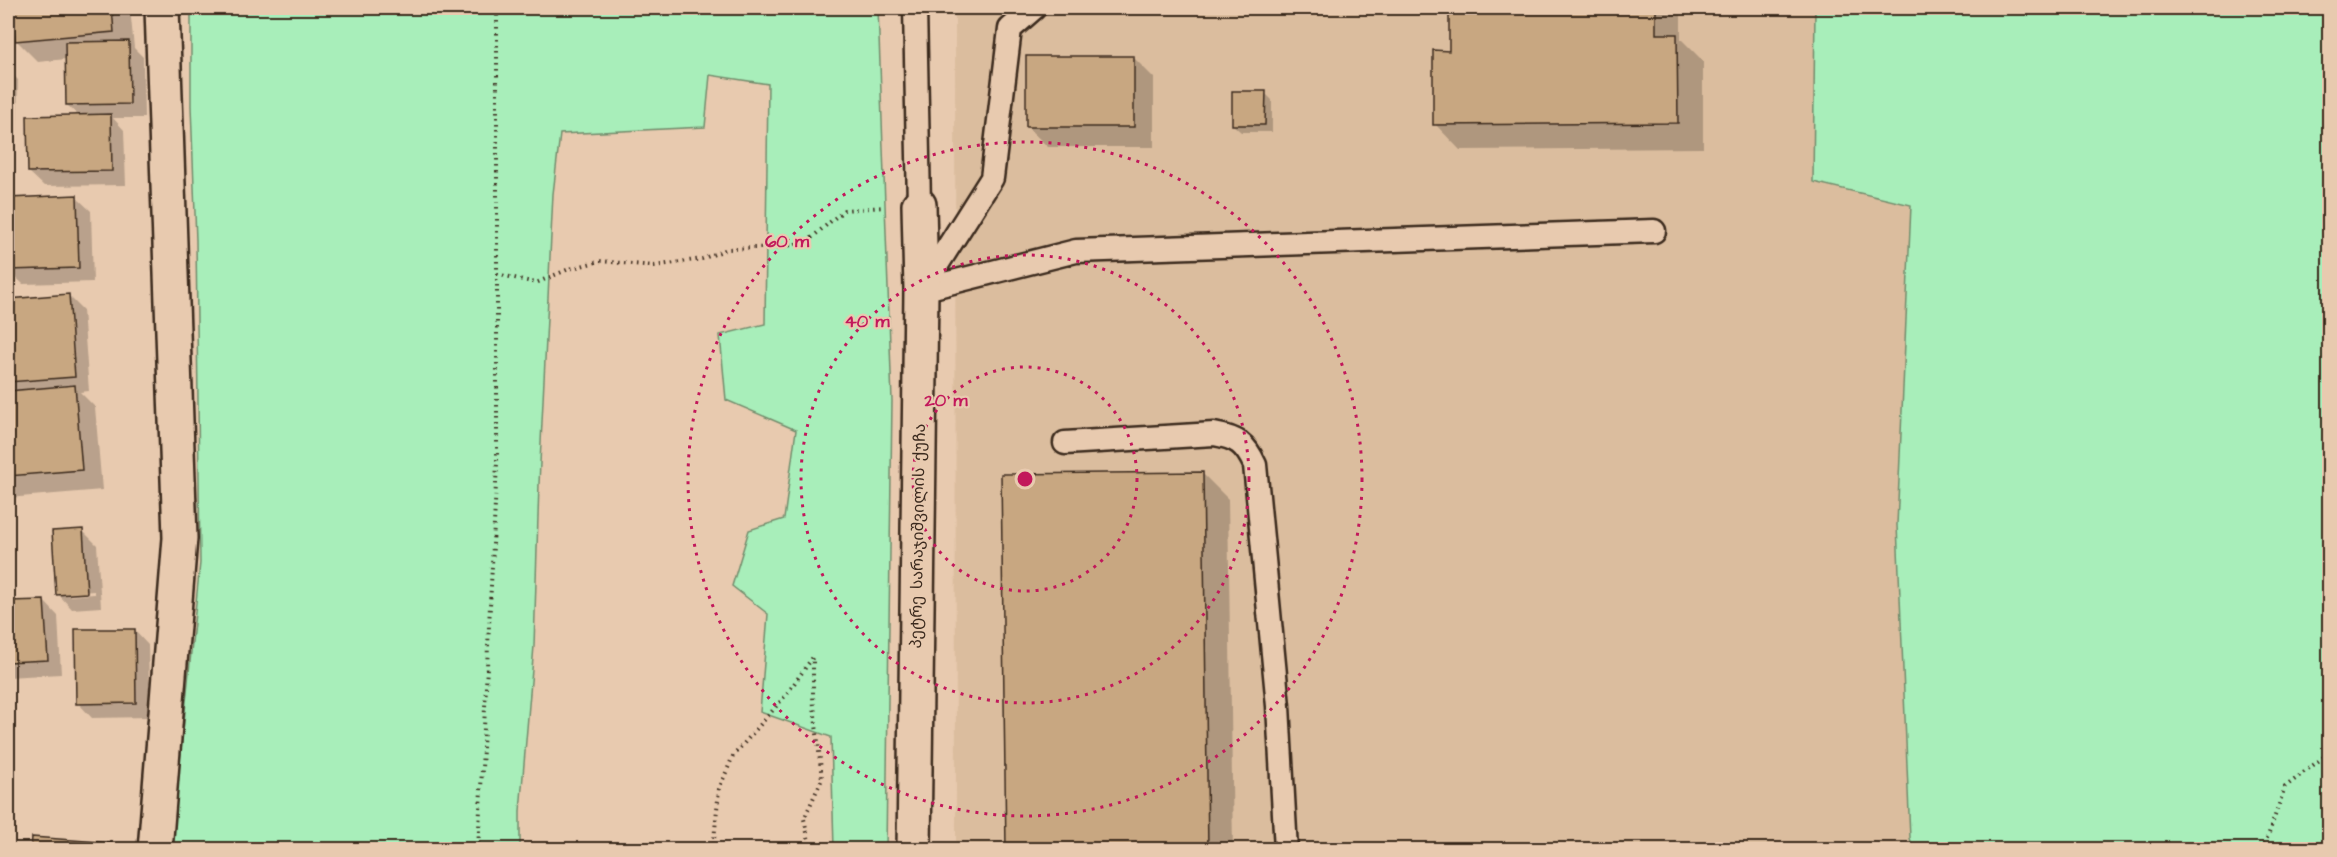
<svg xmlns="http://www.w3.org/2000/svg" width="2337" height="857" font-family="'Architects Daughter','Noto Sans Georgian',sans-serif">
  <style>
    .built { fill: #dbbd9e }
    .green { fill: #a8eeba; stroke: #728c6c; stroke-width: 1.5 }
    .shadow { fill: #0003; fill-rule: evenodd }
    .building { fill: #c8a781; stroke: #3b2a1e; stroke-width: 1.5 }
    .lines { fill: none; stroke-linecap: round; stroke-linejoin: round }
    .lane-casing { stroke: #3b2a1e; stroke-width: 27 }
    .street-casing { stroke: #3b2a1e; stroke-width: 38 }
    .path { stroke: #3b2a1e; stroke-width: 4; stroke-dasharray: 1.5 4.5; stroke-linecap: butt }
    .lane { stroke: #e8caaf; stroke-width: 22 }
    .street { stroke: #e8caaf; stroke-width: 33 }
    .ring { fill: none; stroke: #c2185b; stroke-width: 3; stroke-dasharray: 3 6 }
    .labels { text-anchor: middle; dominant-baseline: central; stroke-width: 4.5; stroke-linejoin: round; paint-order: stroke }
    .street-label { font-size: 16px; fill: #3b2a1e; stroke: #e8caaf }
    .centre { fill: #c2185b; stroke: #e8caaf; stroke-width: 3 }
    .ring-label { font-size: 18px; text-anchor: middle; font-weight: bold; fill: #c2185b; stroke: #e8caaf; stroke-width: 4.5; stroke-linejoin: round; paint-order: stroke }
  </style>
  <rect width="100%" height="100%" fill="#e8caaf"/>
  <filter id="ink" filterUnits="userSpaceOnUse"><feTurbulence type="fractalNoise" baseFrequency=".0167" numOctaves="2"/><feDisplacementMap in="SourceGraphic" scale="12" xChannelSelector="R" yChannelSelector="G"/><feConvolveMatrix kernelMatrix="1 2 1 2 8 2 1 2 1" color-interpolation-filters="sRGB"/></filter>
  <g filter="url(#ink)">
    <polygon class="built" points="955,8 1815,8 1813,182 1911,205 1897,525 1910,838 1913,849 956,849"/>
    <g class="green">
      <polygon points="191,8 878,8 892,401 886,849 834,849 831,737 760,712 768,614 732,586 749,530 784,519 796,430 726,400 720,335 765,324 768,84 710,75 705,127 560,134 553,194 539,484 534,646 520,811 520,849 171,850 200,563 196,240 191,106"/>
      <polygon points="1815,8 2329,8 2329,849 1913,849 1910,838 1897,525 1911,205 1813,182"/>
    </g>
    <g class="shadow">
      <polygon points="14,8 130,8 134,48 143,57 144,118 113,118 124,130 126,185 44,186 29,172 79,116 67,105 66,59 38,62 17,41"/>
      <polygon points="1450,8 1681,8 1681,39 1703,61 1703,148 1460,150 1435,124 1451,52"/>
      <polygon points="1133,57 1154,78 1154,147 1048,147 1027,127"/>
      <polygon points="8,70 18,80 17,133 8,133"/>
      <polygon points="1265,93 1272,100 1272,132 1241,132 1233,125"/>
      <polygon points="76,197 91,211 93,282 23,284 8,270 8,199"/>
      <polygon points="69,296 83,310 89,391 80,392 95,407 102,490 8,498 8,392 18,392 8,382 8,300"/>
      <polygon points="1202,473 1228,499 1233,850 1007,850"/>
      <path d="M82 530 97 545 101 607 72 609 58 594ZM94 591V594L69 596V593Z"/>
      <polygon points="44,601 58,616 61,674 8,677 8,603"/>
      <polygon points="134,630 148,645 150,717 92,718 78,703"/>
    </g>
    <g class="building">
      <polygon points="13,8 112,8 114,32 15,41"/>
      <polygon points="1449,8 1656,8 1656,34 1677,34 1678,123 1433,125 1433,50 1449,51"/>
      <polygon points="129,41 130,104 66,105 65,42"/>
      <rect x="1026" y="56" width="108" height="71"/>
      <polygon points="1232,91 1266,91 1265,125 1232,125"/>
      <polygon points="111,114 112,171 28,172 27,116"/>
      <polygon points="77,195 79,268 8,270 8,198"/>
      <polygon points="69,294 75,377 8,382 8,299"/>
      <polygon points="75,385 82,470 8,476 8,391"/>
      <polygon points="1203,472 1208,850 1006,850 1001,474"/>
      <polygon points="83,529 87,593 56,595 52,531"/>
      <polygon points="44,600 48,660 8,662 8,601"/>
      <polygon points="75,629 135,629 136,703 76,704"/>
      <polygon points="32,837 112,843 111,850 31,850"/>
    </g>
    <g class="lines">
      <g class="lane-casing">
        <g id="lane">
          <polyline points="915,8 919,205"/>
          <polyline points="921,290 1076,251 1654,231"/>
          <polyline points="921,290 992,178 1010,29 1034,8"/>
          <path d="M1065 443 1214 434C1237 438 1245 443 1255 465L1278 706 1286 850"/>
        </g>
      </g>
      <g class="street-casing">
        <g id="street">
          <polyline points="155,850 180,538 162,8"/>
          <polyline points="914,850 921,290 919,205"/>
        </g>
      </g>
      <g class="path">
        <polyline points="497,274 536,283 569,269 600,261 654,266 702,259 727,249 783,247 808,241 844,210 885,207"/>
        <polyline points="478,850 497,463 497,8"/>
        <polyline points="713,850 719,789 733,756 786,695 813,657"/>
        <polyline points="811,850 804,819 822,779 813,697 813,658"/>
        <polyline points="2263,850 2285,787 2330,752"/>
      </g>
      <use href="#lane" class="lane"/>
      <use href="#street" class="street"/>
    </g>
  </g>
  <g class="ring">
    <circle cx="1025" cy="479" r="112"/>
    <circle cx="1025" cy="479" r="224"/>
    <circle cx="1025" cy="479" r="337"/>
  </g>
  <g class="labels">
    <g class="street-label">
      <text transform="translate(918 536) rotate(-89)">პეტრე სარაჯიშვილის ქუჩა</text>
    </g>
  </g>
  <circle cx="1025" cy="479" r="9" class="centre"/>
  <g class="ring-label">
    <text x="787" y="247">60 m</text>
    <text x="867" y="327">40 m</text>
    <text x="946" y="406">20 m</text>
  </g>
  <rect width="2337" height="857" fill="none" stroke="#e8caaf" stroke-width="30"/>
  <rect x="15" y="15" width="2307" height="827" fill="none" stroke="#3b2a1e" stroke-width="2" filter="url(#ink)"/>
</svg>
